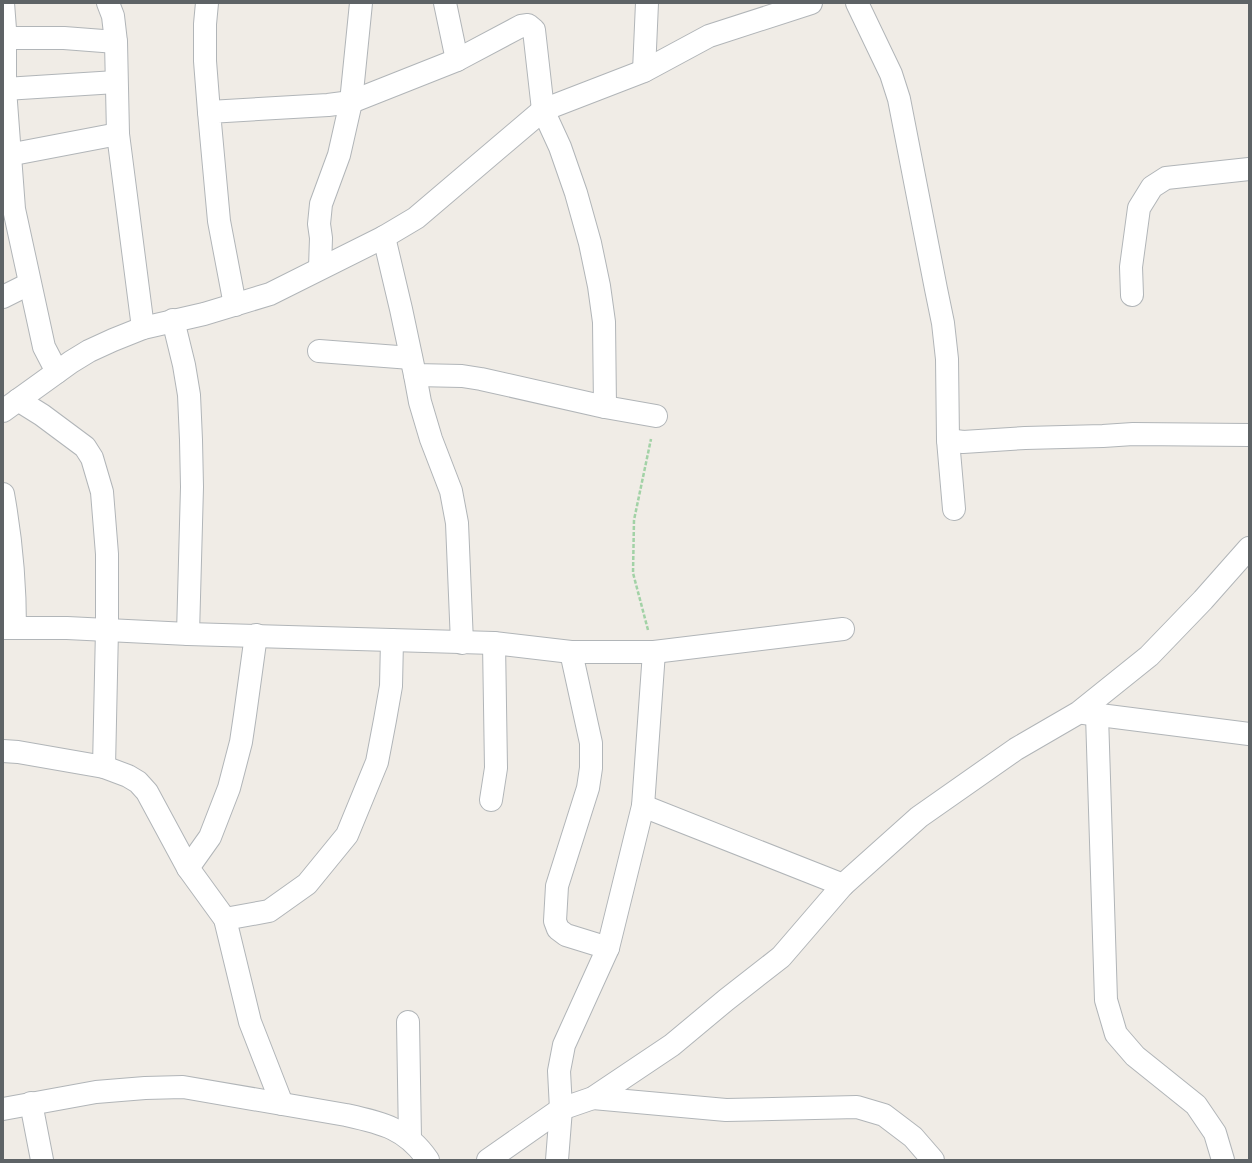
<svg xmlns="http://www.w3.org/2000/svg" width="1252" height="1163" font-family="Inter,sans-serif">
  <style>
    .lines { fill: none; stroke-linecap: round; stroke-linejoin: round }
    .minor-casing { stroke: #b1b5b8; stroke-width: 24 }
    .path { stroke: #a2d2a6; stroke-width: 2.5; stroke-dasharray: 4 2; stroke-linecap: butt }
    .minor { stroke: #fff; stroke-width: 22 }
  </style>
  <rect width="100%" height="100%" fill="#f0ece6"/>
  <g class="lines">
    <g class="minor-casing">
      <g id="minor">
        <polyline points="3,3 5,29 5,89 14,209 44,347 57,372"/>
        <polyline points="108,3 113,16 116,42 118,134 143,328"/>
        <polyline points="207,3 205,24 205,61 209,112"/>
        <polyline points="445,3 457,60"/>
        <polyline points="857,3 891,74 899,99 936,289 943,323 947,359 948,440 954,509"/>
        <polyline points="5,38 64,38 116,42"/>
        <polyline points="644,71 647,3"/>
        <polyline points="5,89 116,82"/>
        <polyline points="3,156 118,134"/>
        <polyline points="384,237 401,309 415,375 462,376 481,379 605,407 656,416"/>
        <polyline points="320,268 321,238 319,224 321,204 339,155 351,102 361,3"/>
        <polyline points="1132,295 1131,267 1139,208 1152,187 1166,178 1249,169"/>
        <polyline points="3,297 29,284"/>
        <polyline points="235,305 219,221 209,112 328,105 351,102 457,60 521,26 528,25 534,30 543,110 560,147 576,193 590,243 599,286 604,322 605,407"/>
        <polyline points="173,320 184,365 189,395 191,440 192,487 188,634"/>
        <polyline points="319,351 411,358"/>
        <polyline points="415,375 420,402 431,439 451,491 457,523 462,643"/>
        <polyline points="18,400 42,415 85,447 92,458 102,492 107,554 107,629 104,767"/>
        <polyline points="3,411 71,362 89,351 113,340 143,328 204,314 270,294 384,237 416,218 543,110 644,71 709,36 811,3"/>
        <polyline points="948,440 963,442 1025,438 1103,436 1133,434 1249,435"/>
        <path d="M3 494C11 538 15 584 15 628"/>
        <polyline points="3,628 67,628 188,634 494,643 571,652 654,652 843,629"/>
        <polyline points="571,652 591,743 591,768 588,788 557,886 555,921 558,929 566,935 608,948"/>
        <polyline points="1084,713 1249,734"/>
        <polyline points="1097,715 1106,1000 1116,1034 1135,1056 1196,1105 1215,1133 1223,1160"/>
        <polyline points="3,751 18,752 104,767 128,776 138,782 147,792 188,868 225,919 250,1022 282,1104"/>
        <polyline points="491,800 496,768 494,643"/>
        <polyline points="643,806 843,885"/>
        <polyline points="188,868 210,837 229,788 241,742 245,715 256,635"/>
        <polyline points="225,919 269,911 307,884 347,835 377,762 385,720 391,686 392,640"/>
        <polyline points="408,1022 410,1139"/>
        <polyline points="593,1098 726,1110 857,1107 884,1115 913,1137 933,1160"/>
        <polyline points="31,1103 42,1160"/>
        <path d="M3 1109 96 1092 145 1088 183 1087 346 1115C382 1123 406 1128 428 1160"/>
        <polyline points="488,1160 561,1109 593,1098 672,1045 726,1000 781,957 843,885 919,817 1016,749 1078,713 1149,656 1203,600 1249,548"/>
        <polyline points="557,1160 561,1109 559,1071 564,1045 608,948 643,806 654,652"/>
      </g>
    </g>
    <polyline class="path" points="648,630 633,573 634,520 651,439"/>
    <use href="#minor" class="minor"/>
  </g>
  <rect width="1252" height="1163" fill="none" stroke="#5e6366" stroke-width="8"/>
</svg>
